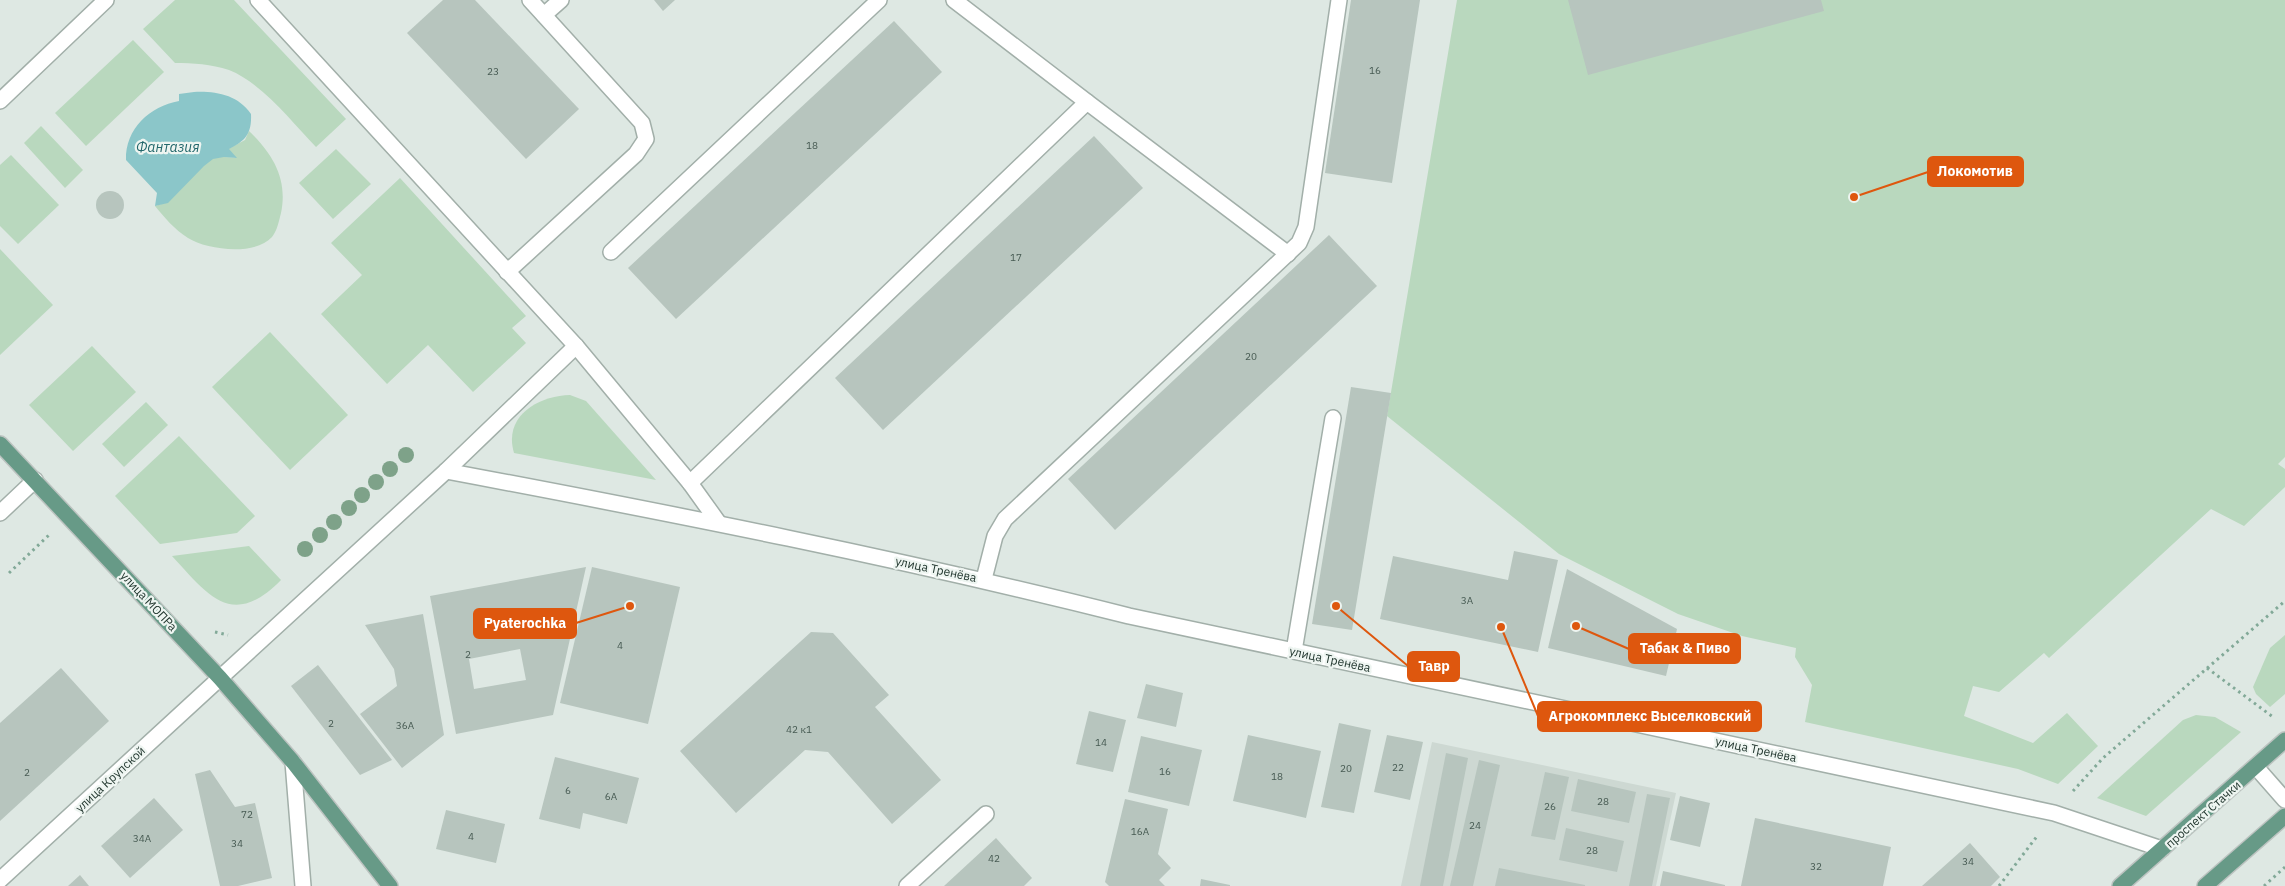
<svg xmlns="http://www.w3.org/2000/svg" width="2285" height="886" font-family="'IBM Plex Sans',sans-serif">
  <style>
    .built { fill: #cdd8d2 }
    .green { fill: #b9d8be }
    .water { fill: #8bc6c9 }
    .building { fill: #b7c5be; fill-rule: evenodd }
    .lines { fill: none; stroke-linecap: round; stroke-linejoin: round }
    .service-casing { stroke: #a2afa9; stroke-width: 18 }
    .minor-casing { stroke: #a2afa9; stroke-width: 18 }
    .tertiary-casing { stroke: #a2afa9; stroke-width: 18 }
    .primary-casing { stroke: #bcc3c0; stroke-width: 18 }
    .path { stroke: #82a998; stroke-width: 3; stroke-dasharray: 2.5 4; stroke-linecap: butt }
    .service { stroke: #fff; stroke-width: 15 }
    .minor { stroke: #fff; stroke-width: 15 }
    .tertiary { stroke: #fff; stroke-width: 15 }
    .primary { stroke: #679a87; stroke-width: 15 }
    .tree { fill: #7ea289 }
    .labels { text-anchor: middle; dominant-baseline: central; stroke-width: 4.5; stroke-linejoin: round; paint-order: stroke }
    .number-label { font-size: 10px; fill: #465a52 }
    .street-label { font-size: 12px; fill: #21362e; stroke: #eef5f1 }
    .water-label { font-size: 14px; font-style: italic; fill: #22676b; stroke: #eef5f1 }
    .leader { fill: none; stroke: #de570e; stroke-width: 2 }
    .callout-dot { fill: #de570e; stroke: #eef5f1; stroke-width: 2 }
    .callout { fill: #de570e; stroke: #de570e; stroke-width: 2 }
    .callout-label { font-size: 14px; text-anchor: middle; font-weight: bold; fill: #fff }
  </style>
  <rect width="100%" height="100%" fill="#dee8e3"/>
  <polygon class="built" points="1432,742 1676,793 1656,886 1401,886"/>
  <g class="green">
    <path d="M175 0H234L346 119 316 147C292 122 262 83 229 70 211 64 193 63 175 63L143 29Z"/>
    <polygon points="1457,0 2285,0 2285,457 2278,464 2285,469 2285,487 2244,526 2211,509 2049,658 2044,653 1999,692 1973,686 1964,716 2033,743 2067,713 2098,746 2058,784 2018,769 1805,722 1812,685 1795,657 1796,648 1742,636 1678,614 1559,554 1387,416"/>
    <polygon points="133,40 164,72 86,146 55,113"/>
    <polygon points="41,126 83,170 65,188 24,143"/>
    <path d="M249 131C273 154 288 179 281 213 279 221 277 231 272 237 255 256 207 250 188 238 174 229 165 218 155 206 183 199 189 170 212 159 219 156 228 157 236 158L228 149 245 140Z"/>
    <polygon points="336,149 371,184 333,219 299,183"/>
    <polygon points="11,155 59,205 18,244 0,226 0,165"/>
    <polygon points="400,178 526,316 512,328 526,343 473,392 428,345 387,384 321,314 362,275 331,243"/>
    <polygon points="0,249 53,305 0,355"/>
    <polygon points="270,332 348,415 290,470 212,387"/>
    <polygon points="92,346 136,392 73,451 29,405"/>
    <path d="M570 395 586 401 656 480 514 453C503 416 538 396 570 395Z"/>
    <polygon points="146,402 168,425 124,467 102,444"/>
    <polygon points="179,436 255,516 237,533 160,544 115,496"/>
    <path d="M249 546 281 580C232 630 208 595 172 556Z"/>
    <polygon points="2285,635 2285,694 2270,707 2256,694 2253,687 2270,648"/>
    <polygon points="2196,715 2215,717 2241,732 2146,816 2097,798 2183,720"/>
  </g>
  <path class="water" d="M194 92C216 91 238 95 251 114 252 134 245 141 229 149L237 158 224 157 213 159 204 166 168 203 155 206 157 193 126 160C125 129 150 106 179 101V94Z"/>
  <g class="building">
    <polygon points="443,0 475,0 579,109 526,159 407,33"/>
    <polygon points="654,0 675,0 663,11"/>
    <polygon points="1351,0 1420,0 1392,183 1325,173"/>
    <polygon points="1568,0 1821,0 1824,11 1588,75"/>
    <polygon points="894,21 942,72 676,319 628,268"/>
    <polygon points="1094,136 1143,188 883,430 835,378"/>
    <circle cx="110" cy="205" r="14"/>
    <polygon points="1329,235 1377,286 1115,530 1068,479"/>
    <polygon points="1351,387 1391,393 1352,630 1312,624"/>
    <polygon points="1514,551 1558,560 1538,652 1380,619 1393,556 1508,580"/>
    <path d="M586 567 553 715 456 734 430 596ZM520 649 526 680 474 689 469 659Z"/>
    <polygon points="592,567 680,587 648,724 560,703"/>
    <polygon points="1567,569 1677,629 1666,676 1548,648"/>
    <polygon points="423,614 444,735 402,768 360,714 397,686 394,669 365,625"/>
    <polygon points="811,632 833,633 889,695 875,707 941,780 892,824 828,752 805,750 736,813 680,751"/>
    <polygon points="318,665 392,760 360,775 291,686"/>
    <polygon points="61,668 109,721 0,821 0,723"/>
    <polygon points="1146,684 1183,693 1176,727 1137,718"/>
    <polygon points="1089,711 1126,720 1113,772 1076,764"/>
    <polygon points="1339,723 1371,730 1354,813 1321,807"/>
    <polygon points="1248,735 1321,751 1306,818 1233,801"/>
    <polygon points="1387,735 1423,742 1410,800 1374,792"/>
    <polygon points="1141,736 1202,750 1189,806 1128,792"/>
    <polygon points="1446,753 1468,758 1443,886 1420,886"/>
    <polygon points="555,757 639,778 627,824 583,813 580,829 539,819"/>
    <polygon points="1479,760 1500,765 1473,886 1450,886"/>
    <polygon points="210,770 235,807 255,803 272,878 238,886 220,886 195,774"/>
    <polygon points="1545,772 1569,777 1555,840 1531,836"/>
    <polygon points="1578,779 1636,792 1629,823 1571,811"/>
    <polygon points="1647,794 1670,798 1652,886 1629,886"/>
    <polygon points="1680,796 1710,803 1700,847 1670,840"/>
    <polygon points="154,798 183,830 130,878 101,846"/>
    <polygon points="1125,799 1168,809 1158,854 1171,868 1159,880 1165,886 1109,886 1105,882"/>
    <polygon points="446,810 505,824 496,863 436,849"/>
    <polygon points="1755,818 1891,847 1883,886 1741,886"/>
    <polygon points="1566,828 1624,841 1617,872 1559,860"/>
    <polygon points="996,838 1032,878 1024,886 944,886"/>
    <polygon points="1970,843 2000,877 1991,886 1922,886"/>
    <polygon points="1499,868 1585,885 1585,886 1495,886"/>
    <polygon points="1663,871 1725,885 1725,886 1660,886"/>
    <polygon points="80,875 89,886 68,886"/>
    <polygon points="1201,879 1230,885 1230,886 1200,886"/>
  </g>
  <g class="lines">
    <g class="service-casing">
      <g id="service">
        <polyline points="954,0 1087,102"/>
        <polyline points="544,15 561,0"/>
        <polyline points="611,252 879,0"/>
        <polyline points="507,272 636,154 646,139 642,123 530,0"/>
        <polyline points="690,483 1087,102 1288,254"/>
        <polyline points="0,513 35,480"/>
        <polyline points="984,579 995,536 1005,519 1299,243 1306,227 1339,0"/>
        <polyline points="1294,651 1333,418"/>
        <polyline points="907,886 986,814"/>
      </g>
    </g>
    <g class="minor-casing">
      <g id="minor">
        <polyline points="293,762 303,886"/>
        <polyline points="0,880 220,678"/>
      </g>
    </g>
    <g class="tertiary-casing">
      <g id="tertiary">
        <polyline points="258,0 576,346 690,483 718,522"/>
        <polyline points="0,101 106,0"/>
        <polyline points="446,471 576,346"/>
        <path d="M220 678 446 471C675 514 903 559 1129 616L2054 813 2162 849"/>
        <polyline points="2256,767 2285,800"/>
      </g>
    </g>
    <g class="primary-casing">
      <g id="primary">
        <polyline points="0,444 220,678 293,762 390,886"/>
        <polyline points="2120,886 2285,740"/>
        <polyline points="2205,886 2285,816"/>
      </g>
    </g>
    <g class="path">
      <polyline points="9,573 49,535"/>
      <polyline points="215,632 228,635"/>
      <polyline points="2207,668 2273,717"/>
      <polyline points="2073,791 2103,758 2285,601"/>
      <polyline points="1999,886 2038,835"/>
      <polyline points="2264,886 2285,867"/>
    </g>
    <use href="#service" class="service"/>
    <use href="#minor" class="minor"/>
    <use href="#tertiary" class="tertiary"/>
    <use href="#primary" class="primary"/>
  </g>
  <g class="tree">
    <circle cx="406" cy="455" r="8"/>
    <circle cx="390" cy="469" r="8"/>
    <circle cx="376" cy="482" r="8"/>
    <circle cx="362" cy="495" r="8"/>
    <circle cx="349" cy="508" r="8"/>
    <circle cx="334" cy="522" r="8"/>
    <circle cx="320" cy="535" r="8"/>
    <circle cx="305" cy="549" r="8"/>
  </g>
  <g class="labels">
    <g class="number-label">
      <text x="1375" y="70">16</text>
      <text x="493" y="71">23</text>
      <text x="812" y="145">18</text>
      <text x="1016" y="257">17</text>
      <text x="1251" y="356">20</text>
      <text x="1467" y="600">3А</text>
      <text x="620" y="645">4</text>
      <text x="468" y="654">2</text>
      <text x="331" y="723">2</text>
      <text x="405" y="725">36А</text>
      <text x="799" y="729">42 к1</text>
      <text x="1101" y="742">14</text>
      <text x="1398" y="767">22</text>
      <text x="1346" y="768">20</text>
      <text x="1165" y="771">16</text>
      <text x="27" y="772">2</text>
      <text x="1277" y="776">18</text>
      <text x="568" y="790">6</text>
      <text x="611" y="796">6А</text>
      <text x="1603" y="801">28</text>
      <text x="1550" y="806">26</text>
      <text x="247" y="814">72</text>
      <text x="1475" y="825">24</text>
      <text x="1140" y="831">16А</text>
      <text x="471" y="836">4</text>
      <text x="142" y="838">34А</text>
      <text x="237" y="843">34</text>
      <text x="1592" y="850">28</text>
      <text x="994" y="858">42</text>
      <text x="1968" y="861">34</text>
      <text x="1816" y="866">32</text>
    </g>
    <g class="street-label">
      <text transform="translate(936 569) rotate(12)">улица Тренёва</text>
      <text transform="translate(149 601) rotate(47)">улица МОПРа</text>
      <text transform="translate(1330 659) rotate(12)">улица Тренёва</text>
      <text transform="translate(1756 749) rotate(12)">улица Тренёва</text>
      <text transform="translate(110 779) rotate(-43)">улица Крупской</text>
      <text transform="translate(2203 814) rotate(-41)">проспект Стачки</text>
    </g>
    <g class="water-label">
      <text x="168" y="147">Фантазия</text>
    </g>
  </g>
  <path class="leader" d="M1854 197L1928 172M630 606L576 623M1576 626L1629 649M1336 606L1408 666M1501 627L1538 716"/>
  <g class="callout-dot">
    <circle cx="1854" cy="197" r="5"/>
    <circle cx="630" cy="606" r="5"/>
    <circle cx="1576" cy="626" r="5"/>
    <circle cx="1336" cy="606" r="5"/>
    <circle cx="1501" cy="627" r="5"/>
  </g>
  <g class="callout">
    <rect x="1928" y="157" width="95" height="29" rx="5"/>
    <rect x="474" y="609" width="102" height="29" rx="5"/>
    <rect x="1629" y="634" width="111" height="29" rx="5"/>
    <rect x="1408" y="652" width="51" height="29" rx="5"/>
    <rect x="1538" y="702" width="223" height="29" rx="5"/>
  </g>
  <g class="callout-label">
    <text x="1975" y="176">Локомотив</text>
    <text x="525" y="628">Pyaterochka</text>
    <text x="1685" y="653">Табак &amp; Пиво</text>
    <text x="1434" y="671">Тавр</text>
    <text x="1650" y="721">Агрокомплекс Выселковский</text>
  </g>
</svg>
